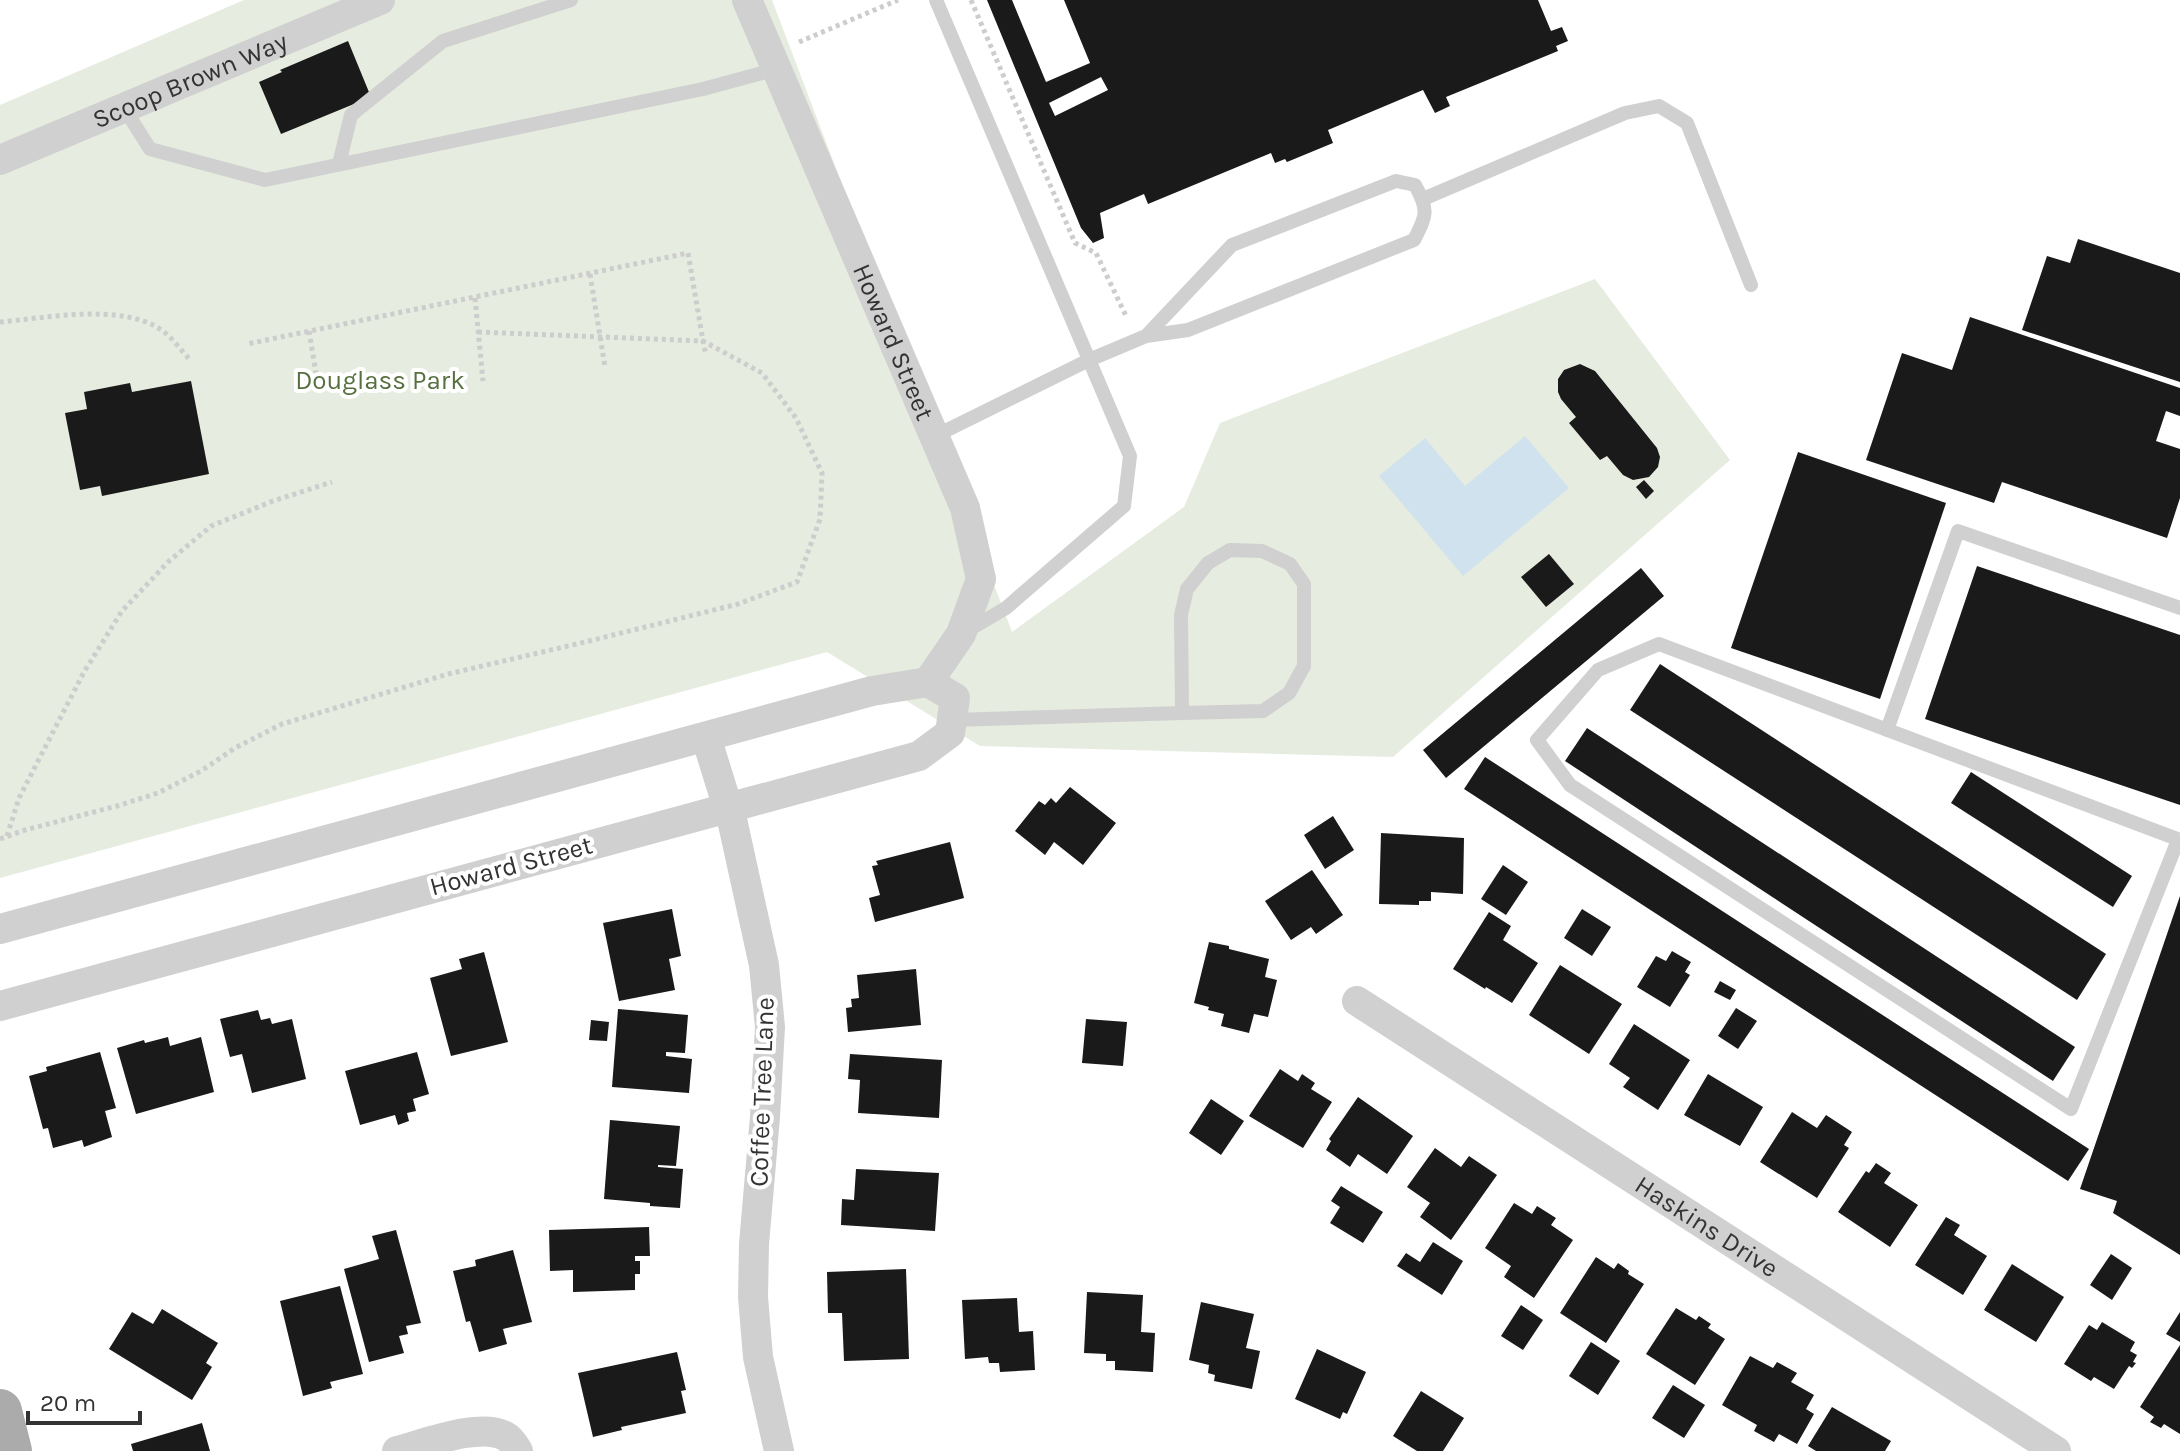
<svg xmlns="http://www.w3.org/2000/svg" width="2180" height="1451" font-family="Karla,sans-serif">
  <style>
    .green { fill: #e6ecdf }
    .water { fill: #cfe2ee }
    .building { fill: #1a1a1a; fill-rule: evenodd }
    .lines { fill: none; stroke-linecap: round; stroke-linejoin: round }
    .path { stroke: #cdcdcd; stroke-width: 5; stroke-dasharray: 4 4; stroke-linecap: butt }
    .service { stroke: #d0d0d0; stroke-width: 14 }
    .minor { stroke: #d0d0d0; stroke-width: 30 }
    .primary { stroke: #ababab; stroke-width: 44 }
    .labels { text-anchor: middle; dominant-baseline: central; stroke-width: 8; stroke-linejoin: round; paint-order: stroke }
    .street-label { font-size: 26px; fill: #333; stroke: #fff }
    .park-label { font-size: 26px; fill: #56703f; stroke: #fff }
  </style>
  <rect width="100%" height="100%" fill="#fff"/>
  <polygon class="green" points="244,0 772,0 1012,632 1184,507 1220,423 1595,279 1730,460 1393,757 980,746 827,652 0,878 0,105"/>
  <polygon class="water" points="1525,436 1569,488 1463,576 1379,476 1425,438 1465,486"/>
  <g class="building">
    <path d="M987 0H1012L1046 82 1090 63 1064 0H1538L1551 31 1562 27 1568 41 1556 46 1558 51 1446 97 1450 106 1435 113 1423 90 1328 130 1333 143 1287 162 1285 159 1275 163 1271 153 1148 204 1144 194 1100 213 1104 238 1093 243 1081 228ZM1101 77 1108 90 1055 116 1049 103Z"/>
    <polygon points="348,41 371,97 281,134 259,82 282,72 280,70"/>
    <polygon points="2078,239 2180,273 2180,382 2022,330 2047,256 2070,263"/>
    <polygon points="1970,317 2180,388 2180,416 2166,411 2156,441 2180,449 2180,498 2167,538 2002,482 1994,503 1866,460 1902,353 1952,370"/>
    <polygon points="1580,364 1595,371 1657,448 1660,457 1658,467 1649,477 1633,480 1623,475 1607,456 1600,460 1569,423 1576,417 1561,399 1558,392 1558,379 1564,370"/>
    <polygon points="191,381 209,474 102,496 100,486 80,490 65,413 87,409 84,392 130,383 132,392"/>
    <polygon points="1798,452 1946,503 1880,699 1731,648"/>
    <polygon points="1644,480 1654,491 1646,499 1636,487"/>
    <polygon points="1549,554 1574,584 1546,607 1521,577"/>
    <polygon points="1977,566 2180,635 2180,805 1925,719"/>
    <polygon points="1641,568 1664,596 1446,778 1423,750"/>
    <polygon points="1660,664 2106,954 2077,1000 1630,710"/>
    <polygon points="1587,728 2075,1047 2053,1081 1565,761"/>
    <polygon points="1485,757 2089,1149 2068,1181 1464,789"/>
    <polygon points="1971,772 2132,876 2113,907 1951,803"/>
    <polygon points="1070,787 1116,823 1083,865 1054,842 1045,855 1015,831 1039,801 1045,805 1051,798 1056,803"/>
    <polygon points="1333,816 1354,850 1325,869 1304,835"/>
    <polygon points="1381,833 1464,838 1463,894 1431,892 1431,901 1419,901 1419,905 1379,904"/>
    <polygon points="950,842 964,898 875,922 869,898 880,895 872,866 878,865 876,861"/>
    <polygon points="1503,865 1528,882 1506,915 1481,899"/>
    <polygon points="1312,870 1343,915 1316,934 1311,927 1291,940 1265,901"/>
    <polygon points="2180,896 2180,1255 2113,1213 2117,1201 2080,1189"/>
    <polygon points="672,909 681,956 669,959 675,990 619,1001 603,923"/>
    <polygon points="1582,909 1611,927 1592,956 1564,938"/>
    <polygon points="1489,912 1511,926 1503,940 1538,963 1512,1003 1486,987 1485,989 1453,969"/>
    <polygon points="1209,942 1229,946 1229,949 1269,959 1265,977 1277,980 1268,1017 1254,1014 1249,1033 1221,1026 1224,1014 1208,1010 1209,1007 1194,1003"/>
    <polygon points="1672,951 1691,962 1685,972 1690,975 1670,1007 1637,987 1656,956 1666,961"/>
    <polygon points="484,952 508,1042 451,1056 430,978 462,969 459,959"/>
    <polygon points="1560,965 1622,1004 1589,1054 1529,1015"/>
    <polygon points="916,969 921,1025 848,1032 846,1008 852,1007 851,999 859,998 857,975"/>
    <polygon points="1720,981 1736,990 1730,1000 1714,992"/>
    <polygon points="1736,1008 1757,1021 1738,1049 1718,1036"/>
    <polygon points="618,1009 688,1015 685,1053 666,1052 666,1056 692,1059 689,1093 612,1087"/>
    <polygon points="258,1010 261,1020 270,1018 272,1024 292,1019 306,1079 252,1093 242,1054 230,1057 220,1019"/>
    <polygon points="1086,1019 1127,1022 1123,1066 1082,1063"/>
    <polygon points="591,1020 609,1022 607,1041 589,1040"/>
    <polygon points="1634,1024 1690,1060 1658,1110 1623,1087 1630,1078 1609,1064"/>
    <polygon points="168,1037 170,1046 201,1037 214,1092 136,1114 117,1048 144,1040 145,1043"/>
    <polygon points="100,1052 116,1108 105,1111 112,1137 84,1147 82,1140 53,1148 48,1128 43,1129 29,1076 47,1071 46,1067"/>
    <polygon points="417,1052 429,1094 413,1099 416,1111 407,1113 409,1121 398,1125 395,1115 360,1125 345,1071"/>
    <polygon points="850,1054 942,1060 939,1118 858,1113 860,1080 848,1079"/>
    <polygon points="1280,1069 1298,1081 1302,1074 1315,1083 1311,1089 1332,1102 1303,1148 1249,1116"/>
    <polygon points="1708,1074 1763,1107 1740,1146 1684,1115"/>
    <polygon points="1358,1097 1413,1136 1387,1174 1358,1154 1350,1167 1326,1150 1331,1141 1329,1139"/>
    <polygon points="1211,1099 1244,1121 1221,1155 1189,1133"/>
    <polygon points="1792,1112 1817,1128 1826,1115 1852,1132 1844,1145 1849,1148 1817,1198 1760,1162"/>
    <polygon points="610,1120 680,1126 676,1166 658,1165 658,1167 683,1169 680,1208 650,1206 650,1203 604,1199"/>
    <polygon points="1435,1148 1461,1167 1469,1156 1497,1175 1451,1240 1420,1217 1430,1203 1407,1187"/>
    <polygon points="1876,1163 1891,1173 1884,1183 1918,1205 1890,1247 1838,1212 1866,1171 1869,1173"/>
    <polygon points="856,1169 939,1173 935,1231 841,1225 842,1199 854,1200"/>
    <polygon points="1341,1186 1383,1212 1363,1243 1330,1223 1340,1207 1331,1201"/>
    <polygon points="1514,1203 1532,1214 1537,1206 1556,1218 1551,1225 1573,1240 1534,1298 1504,1277 1511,1266 1485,1248"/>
    <polygon points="1946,1217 1960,1225 1954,1235 1987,1256 1963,1295 1915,1265"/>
    <polygon points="649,1227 650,1256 635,1256 635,1261 640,1261 640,1274 635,1274 635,1290 573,1292 573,1270 550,1271 549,1230"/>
    <polygon points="396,1230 421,1323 406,1326 408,1334 399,1336 404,1353 369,1362 344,1269 379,1259 372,1236"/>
    <polygon points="1433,1242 1463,1261 1442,1295 1397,1266 1406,1253 1420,1262"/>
    <polygon points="513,1250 532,1322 503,1329 507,1344 479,1352 470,1321 466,1322 453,1271 476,1266 475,1260"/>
    <polygon points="2111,1254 2132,1268 2112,1300 2090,1285"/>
    <polygon points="1596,1257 1614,1269 1618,1263 1629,1271 1628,1274 1644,1284 1606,1343 1560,1313"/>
    <polygon points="2012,1264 2064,1297 2036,1342 1984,1310"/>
    <polygon points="906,1269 909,1359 844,1361 842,1313 828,1313 827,1272"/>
    <polygon points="340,1286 363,1374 330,1382 332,1388 303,1396 280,1301"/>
    <polygon points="1087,1292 1143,1295 1141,1332 1155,1333 1153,1372 1115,1370 1115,1361 1106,1361 1106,1354 1084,1353"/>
    <polygon points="1017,1298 1019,1332 1033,1331 1035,1370 1000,1372 999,1363 989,1363 988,1357 965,1359 962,1300"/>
    <polygon points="1201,1302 1254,1314 1246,1348 1260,1351 1252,1389 1214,1381 1215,1375 1208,1373 1209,1365 1189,1360"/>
    <polygon points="1521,1305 1543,1320 1523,1350 1501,1336"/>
    <polygon points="1676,1308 1696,1320 1699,1316 1711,1324 1708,1328 1725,1339 1695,1385 1646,1354"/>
    <polygon points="162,1309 218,1343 206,1363 212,1367 192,1400 109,1349 132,1312 153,1324"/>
    <polygon points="2180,1312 2180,1342 2166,1334"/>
    <polygon points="2102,1322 2135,1342 2130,1351 2137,1355 2133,1362 2136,1363 2132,1368 2129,1366 2114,1389 2094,1377 2091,1381 2064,1364 2089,1325 2097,1330"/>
    <polygon points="1591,1342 1620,1361 1598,1395 1569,1376"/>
    <polygon points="2180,1345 2180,1434 2164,1424 2161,1428 2150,1422 2154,1417 2140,1407"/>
    <polygon points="1317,1349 1366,1372 1347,1414 1343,1412 1340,1419 1295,1399"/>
    <polygon points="677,1352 686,1390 681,1391 686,1413 621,1427 622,1430 593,1437 578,1373"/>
    <polygon points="1750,1356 1773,1368 1777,1362 1797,1373 1791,1382 1814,1395 1806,1409 1814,1414 1797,1444 1779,1434 1774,1442 1754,1431 1757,1425 1722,1405"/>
    <polygon points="1673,1385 1705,1405 1684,1438 1652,1418"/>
    <polygon points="1421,1391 1464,1418 1443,1451 1417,1451 1393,1436"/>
    <polygon points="1832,1407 1891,1441 1885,1451 1816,1451 1808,1446"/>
    <polygon points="202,1423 210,1451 133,1451 131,1444"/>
  </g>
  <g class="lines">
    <g class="path">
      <polyline points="971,0 1075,243 1096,253 1126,316"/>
      <polyline points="799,42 898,0"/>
      <polyline points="590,274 605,367"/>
      <polyline points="475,298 483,381"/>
      <path d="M0 322C46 318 120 303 160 329 171 336 181 350 190 360"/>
      <polyline points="309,331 316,373"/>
      <polyline points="478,332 703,341 706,355"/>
      <polyline points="7,836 19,798 84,672 122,611 168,562 211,526 273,501 332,482"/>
      <polyline points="0,839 25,830 117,806 158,793 201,771 235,748 282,724 448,674 585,642 738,604 797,582 820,519 822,473 796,418 762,373 703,341 688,253 247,344"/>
    </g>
    <g class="service">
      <polyline points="936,0 1130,456 1124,506 1006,608 965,632"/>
      <polyline points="124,108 150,149 265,180 703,89 777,69"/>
      <polyline points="339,164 351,115 443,41 571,0"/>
      <polyline points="1423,199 1625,113 1659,106 1687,123 1751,285"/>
      <path d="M935 436 1089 360 1146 336 1188 330 1414 240C1427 215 1429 210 1415 185L1396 181 1232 245 1146 336"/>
      <polyline points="952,720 1182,713 1263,711 1289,693 1304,666 1304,584 1290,564 1262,551 1230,550 1208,563 1187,589 1181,615 1182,713"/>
      <polyline points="1887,730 1958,531 2180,608"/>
      <polyline points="2178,840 2071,1109 1570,785 1537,740 1598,670 1659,644 2180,840"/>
    </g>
    <g class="minor">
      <path id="s1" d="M747 0 965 508 981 579 961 634 928 682"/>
      <path id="s2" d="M0 160 380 0"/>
      <polyline points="706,737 733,824 764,965 770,1027 765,1117 754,1244 753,1297 758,1357 779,1451"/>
      <polyline points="0,929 872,691 928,682 955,698 950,733 919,756 0,1006"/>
      <path id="s3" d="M1357 1001 2056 1451"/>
      <path d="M397 1451C424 1444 480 1422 505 1436 511 1439 515 1446 518 1451"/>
    </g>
    <polyline class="primary" points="0,1411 10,1451"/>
  </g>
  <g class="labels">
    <g class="street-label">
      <text stroke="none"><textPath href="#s2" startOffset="206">Scoop Brown Way</textPath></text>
      <text stroke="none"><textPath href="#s1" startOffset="372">Howard Street</textPath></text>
      <text transform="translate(511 866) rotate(-15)">Howard Street</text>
      <text transform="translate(762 1092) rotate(-88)">Coffee Tree Lane</text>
      <text stroke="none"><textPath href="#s3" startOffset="416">Haskins Drive</textPath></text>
    </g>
    <g class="park-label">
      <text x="380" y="380">Douglass Park</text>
    </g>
  </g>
  <path d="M28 1411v12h112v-12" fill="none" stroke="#333333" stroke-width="4"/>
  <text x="40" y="1411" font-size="24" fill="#333333" stroke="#ffffff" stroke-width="6" paint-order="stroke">20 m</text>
</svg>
